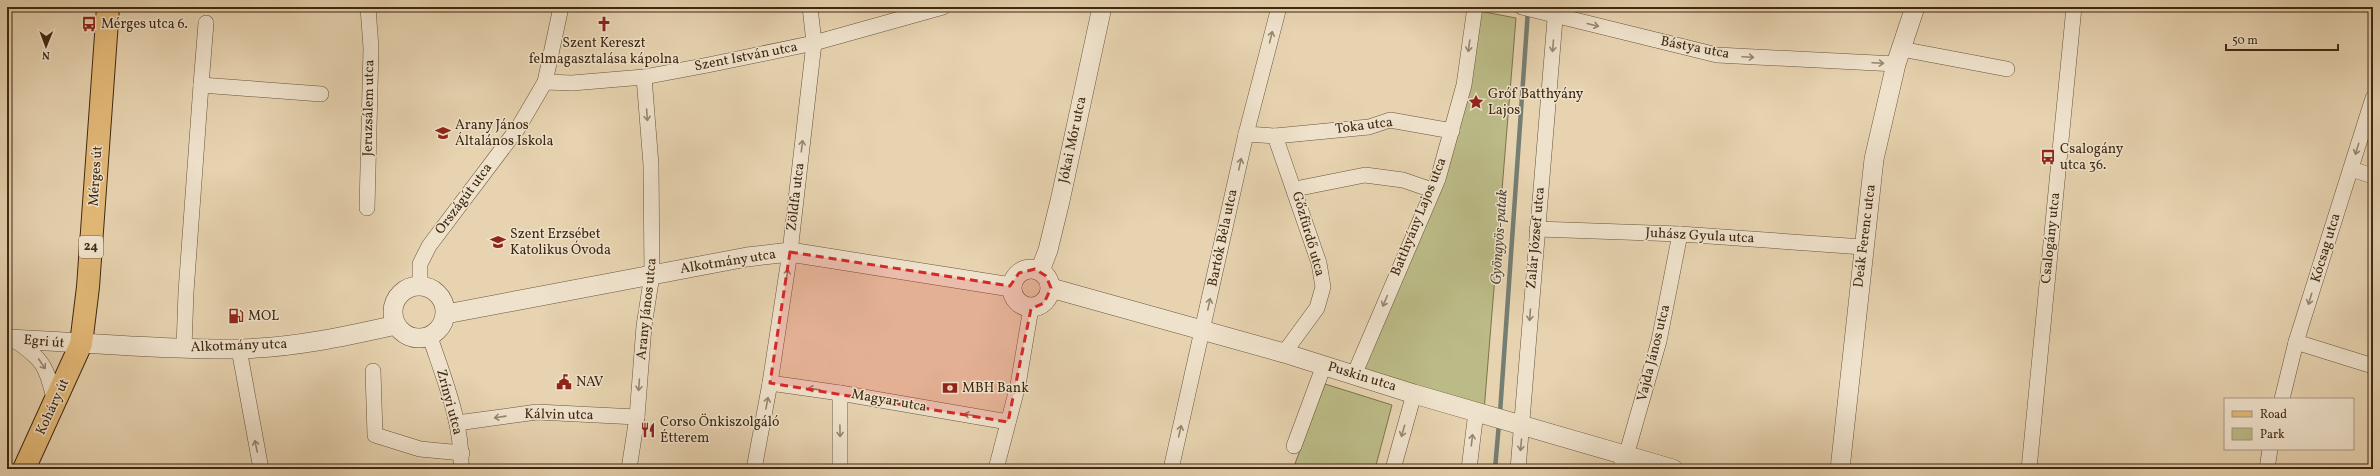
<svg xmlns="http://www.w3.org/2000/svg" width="2380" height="476" font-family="Vollkorn,serif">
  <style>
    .green { fill: #bbbb87; stroke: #7d724c }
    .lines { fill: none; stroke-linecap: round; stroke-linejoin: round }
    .stream { stroke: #757e73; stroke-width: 4.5 }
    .minor-casing { stroke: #695439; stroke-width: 16 }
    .tertiary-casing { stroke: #695439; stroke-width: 20 }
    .primary-casing { stroke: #3f2911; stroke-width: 24 }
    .minor { stroke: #efe2cc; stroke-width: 15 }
    .tertiary { stroke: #efe2cc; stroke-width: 19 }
    .primary { stroke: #e4ba78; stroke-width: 22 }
    .oneway { stroke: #97866e }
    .marked { fill: #d62828; fill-opacity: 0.2; stroke: #d62828; stroke-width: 3; stroke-dasharray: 8 5; stroke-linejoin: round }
    .labels { text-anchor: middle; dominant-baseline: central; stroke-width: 3; stroke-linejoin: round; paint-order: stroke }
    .shield { fill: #efe2cc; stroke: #746049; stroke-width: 1 }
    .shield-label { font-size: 13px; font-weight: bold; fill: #3f2911 }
    .poi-label { font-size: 14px; fill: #3f2911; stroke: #efe2cc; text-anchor: start }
    .street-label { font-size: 14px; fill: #3f2911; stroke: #efe2cc }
    .water-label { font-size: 15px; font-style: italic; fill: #564c3a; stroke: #efe2cc }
  </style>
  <rect width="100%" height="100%" fill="#e7d3b0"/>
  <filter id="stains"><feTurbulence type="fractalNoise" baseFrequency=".005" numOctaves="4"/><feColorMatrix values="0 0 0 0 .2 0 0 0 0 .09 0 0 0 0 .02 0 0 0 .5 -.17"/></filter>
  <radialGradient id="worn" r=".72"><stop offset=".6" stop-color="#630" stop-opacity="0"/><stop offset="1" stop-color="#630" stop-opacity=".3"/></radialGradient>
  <g class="green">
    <polygon points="1474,10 1516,18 1484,411 1361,371 1434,197"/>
    <polygon points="1325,384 1392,405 1375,469 1293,469"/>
  </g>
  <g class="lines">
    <g class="stream">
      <polyline points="1500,413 1528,10"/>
      <polyline points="1495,469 1499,423"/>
    </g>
    <g class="minor-casing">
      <g id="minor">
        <polyline points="1522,7 1717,55 1896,64"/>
        <polyline points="1901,49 2007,69"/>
        <polyline points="545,82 572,83 644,77 708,65 814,43 943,7"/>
        <polyline points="201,85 206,23"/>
        <polyline points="1246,134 1275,136 1319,263 1323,287 1317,308 1284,353"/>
        <polyline points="1275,136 1369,127 1390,120 1452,131"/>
        <polyline points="2351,169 2373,176"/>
        <polyline points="1295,189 1365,175 1403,180 1432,190"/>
        <polyline points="367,208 371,48 368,7"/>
        <polyline points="1537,229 1680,234 1863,247"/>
        <polyline points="420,285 420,264 429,246 518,128 545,82 561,7"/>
        <path d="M430 337C444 379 463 424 461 469"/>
        <path d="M13 339C44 360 46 365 55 402"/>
        <polyline points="2296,342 2373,366"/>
        <polyline points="184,348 186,292 201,85 321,94"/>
        <polyline points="239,349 261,469"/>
        <polyline points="373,371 375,435 420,449 462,453"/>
        <polyline points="1354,375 1438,179 1464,85 1475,7"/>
        <polyline points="770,383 840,393 1008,422"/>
        <polyline points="840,393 840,469"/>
        <polyline points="2282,399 2296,342 2373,98"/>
        <polyline points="457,423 537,412 637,417"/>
        <polyline points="1294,446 1324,365"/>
        <polyline points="629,469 637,417 644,326 652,275 651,165 644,77"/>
        <polyline points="754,469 770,383 790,252 814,43 810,7"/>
        <polyline points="996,469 1018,385 1031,308"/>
        <polyline points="1171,469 1246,134 1279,7"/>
        <polyline points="1393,469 1414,394"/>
        <polyline points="1469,469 1476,412"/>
        <polyline points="1518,469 1556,7"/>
        <polyline points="1620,469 1626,456 1659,341 1680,234"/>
        <polyline points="2029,469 2074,7"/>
        <polyline points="2267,469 2270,449"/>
      </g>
    </g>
    <g class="tertiary-casing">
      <g id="tertiary">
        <circle cx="1031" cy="288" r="19"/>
        <polyline points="1040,271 1048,250 1060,201 1102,7"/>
        <circle cx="419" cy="312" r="26"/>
        <polyline points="1051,288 1284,353 1414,394 1673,469"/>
        <polyline points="446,314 747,257 790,252 1011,287"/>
        <path d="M7 339C84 342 160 350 237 349 291 348 343 337 396 325"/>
        <polyline points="1840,469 1874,159 1896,64 1915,7"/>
      </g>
    </g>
    <g class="primary-casing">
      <polyline id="primary" points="24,469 81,344 88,287 108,7"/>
    </g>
    <use href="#minor" class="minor"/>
    <use href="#tertiary" class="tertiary"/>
    <use href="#primary" class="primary"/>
  </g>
  <defs><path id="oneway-shaft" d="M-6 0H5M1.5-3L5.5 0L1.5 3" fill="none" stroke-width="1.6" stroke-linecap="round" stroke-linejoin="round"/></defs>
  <g class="oneway">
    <use href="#oneway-shaft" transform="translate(1593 25) rotate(14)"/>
    <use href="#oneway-shaft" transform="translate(1271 37) rotate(-76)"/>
    <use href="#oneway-shaft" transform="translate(1469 46) rotate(98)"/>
    <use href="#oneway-shaft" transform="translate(1553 46) rotate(95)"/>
    <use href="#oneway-shaft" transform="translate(1748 57) rotate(3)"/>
    <use href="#oneway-shaft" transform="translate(1878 63) rotate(3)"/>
    <use href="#oneway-shaft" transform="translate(647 115) rotate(86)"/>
    <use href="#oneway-shaft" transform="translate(802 146) rotate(-83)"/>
    <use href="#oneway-shaft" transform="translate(2357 149) rotate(107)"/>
    <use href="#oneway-shaft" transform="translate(1240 164) rotate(-78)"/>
    <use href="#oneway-shaft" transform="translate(787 275) rotate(-81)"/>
    <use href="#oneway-shaft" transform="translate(2310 299) rotate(107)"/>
    <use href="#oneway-shaft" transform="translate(1385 301) rotate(113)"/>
    <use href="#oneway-shaft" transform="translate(1209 304) rotate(-78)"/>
    <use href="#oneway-shaft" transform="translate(1530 315) rotate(94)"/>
    <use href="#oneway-shaft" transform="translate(42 364) rotate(56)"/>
    <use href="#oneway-shaft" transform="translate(639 385) rotate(94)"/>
    <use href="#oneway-shaft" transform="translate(814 389) rotate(-172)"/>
    <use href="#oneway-shaft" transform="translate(767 403) rotate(-79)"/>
    <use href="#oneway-shaft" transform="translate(970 415) rotate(-170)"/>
    <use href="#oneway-shaft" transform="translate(500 417) rotate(172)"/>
    <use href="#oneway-shaft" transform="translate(840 431) rotate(89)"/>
    <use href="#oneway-shaft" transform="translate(1180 431) rotate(-77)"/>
    <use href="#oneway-shaft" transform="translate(1403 431) rotate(106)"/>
    <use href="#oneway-shaft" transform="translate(1472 440) rotate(-83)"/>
    <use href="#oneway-shaft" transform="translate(1521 445) rotate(95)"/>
    <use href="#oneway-shaft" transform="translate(256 446) rotate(-102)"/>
  </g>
  <path class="marked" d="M790 252 1010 286 1019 273 1035 269 1046 276 1051 288 1044 303 1031 309 1008 422 770 383Z"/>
  <defs>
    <g id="bus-bare" transform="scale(1.2)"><path d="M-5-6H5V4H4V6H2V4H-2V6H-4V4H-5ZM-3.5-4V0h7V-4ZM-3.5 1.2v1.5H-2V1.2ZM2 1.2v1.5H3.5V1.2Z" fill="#8f2418" stroke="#efe2cc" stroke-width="2.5" paint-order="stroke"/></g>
    <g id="church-bare" transform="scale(1.2)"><path d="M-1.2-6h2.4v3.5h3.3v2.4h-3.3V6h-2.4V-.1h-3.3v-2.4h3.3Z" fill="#8f2418" stroke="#efe2cc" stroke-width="2.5" paint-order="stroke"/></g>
    <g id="sight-bare" transform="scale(1.2)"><path d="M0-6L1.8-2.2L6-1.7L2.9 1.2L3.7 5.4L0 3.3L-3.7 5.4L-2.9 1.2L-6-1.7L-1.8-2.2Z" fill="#8f2418" stroke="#efe2cc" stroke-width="2.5" paint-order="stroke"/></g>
    <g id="school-bare" transform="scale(1.2)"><path d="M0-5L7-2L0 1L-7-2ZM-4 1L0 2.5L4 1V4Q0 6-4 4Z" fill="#8f2418" stroke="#efe2cc" stroke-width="2.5" paint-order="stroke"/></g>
    <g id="fuel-bare" transform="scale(1.2)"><path d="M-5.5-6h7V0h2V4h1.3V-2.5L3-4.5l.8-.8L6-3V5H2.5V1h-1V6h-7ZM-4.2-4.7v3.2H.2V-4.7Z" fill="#8f2418" stroke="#efe2cc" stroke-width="2.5" paint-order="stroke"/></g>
    <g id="civic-bare" transform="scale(1.2)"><path d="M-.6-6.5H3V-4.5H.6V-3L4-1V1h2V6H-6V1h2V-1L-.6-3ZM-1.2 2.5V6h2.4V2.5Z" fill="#8f2418" stroke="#efe2cc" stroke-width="2.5" paint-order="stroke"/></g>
    <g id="bank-bare" transform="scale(1.2)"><path d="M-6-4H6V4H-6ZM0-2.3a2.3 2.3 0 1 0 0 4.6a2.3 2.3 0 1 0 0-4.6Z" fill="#8f2418" stroke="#efe2cc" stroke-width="2.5" paint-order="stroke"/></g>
    <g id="restaurant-bare" transform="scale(1.2)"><path d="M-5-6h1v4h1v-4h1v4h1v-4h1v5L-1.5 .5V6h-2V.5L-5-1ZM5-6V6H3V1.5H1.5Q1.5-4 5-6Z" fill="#8f2418" stroke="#efe2cc" stroke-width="2.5" paint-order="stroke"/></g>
  </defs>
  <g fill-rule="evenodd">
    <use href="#bus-bare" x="89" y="24"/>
    <use href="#church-bare" x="604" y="24"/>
    <use href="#sight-bare" x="1476" y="102"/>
    <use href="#school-bare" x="443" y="133"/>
    <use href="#bus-bare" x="2048" y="157"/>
    <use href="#school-bare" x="498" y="242"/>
    <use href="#fuel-bare" x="236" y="316"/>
    <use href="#civic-bare" x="564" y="382"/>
    <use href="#bank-bare" x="950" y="388"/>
    <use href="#restaurant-bare" x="648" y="430"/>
  </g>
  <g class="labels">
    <rect class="shield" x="79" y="236" width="24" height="22" rx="3"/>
    <g class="shield-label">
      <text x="91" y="247">24</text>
    </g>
    <g class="poi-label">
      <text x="101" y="24">Mérges utca 6.</text>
      <text x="604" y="43" text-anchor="middle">Szent Kereszt<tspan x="604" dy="16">felmagasztalása kápolna</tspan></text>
      <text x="1488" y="94">Gróf Batthyány<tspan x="1488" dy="16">Lajos</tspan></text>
      <text x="455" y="125">Arany János<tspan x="455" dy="16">Általános Iskola</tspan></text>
      <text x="2060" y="149">Csalogány<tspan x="2060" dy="16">utca 36.</tspan></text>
      <text x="510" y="234">Szent Erzsébet<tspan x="510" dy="16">Katolikus Óvoda</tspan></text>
      <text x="248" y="316">MOL</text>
      <text x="576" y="382">NAV</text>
      <text x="962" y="388">MBH Bank</text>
      <text x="660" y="422">Corso Önkiszolgáló<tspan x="660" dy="16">Étterem</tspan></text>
    </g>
    <g class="street-label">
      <text transform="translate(1695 48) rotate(11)">Bástya utca</text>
      <text transform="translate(746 57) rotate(-11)">Szent István utca</text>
      <text transform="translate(369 108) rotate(-89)">Jeruzsálem utca</text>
      <text transform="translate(1364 126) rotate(-7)">Toka utca</text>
      <text transform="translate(1073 140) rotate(-78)">Jókai Mór utca</text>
      <text transform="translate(96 176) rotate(-86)">Mérges út</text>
      <text transform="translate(796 197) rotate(-83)">Zöldfa utca</text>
      <text transform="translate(464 199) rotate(-53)">Országút utca</text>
      <text transform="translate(1419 217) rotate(-68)">Batthyány Lajos utca</text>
      <text transform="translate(1308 234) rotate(74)">Gőzfürdő utca</text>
      <text transform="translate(1700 236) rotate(3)">Juhász Gyula utca</text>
      <text transform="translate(1865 236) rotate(-83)">Deák Ferenc utca</text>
      <text transform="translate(1223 238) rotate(-78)">Bartók Béla utca</text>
      <text transform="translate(1536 238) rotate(-85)">Zalár József utca</text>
      <text transform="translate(2051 238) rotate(-84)">Csalogány utca</text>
      <text transform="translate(2326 248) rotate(-73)">Kócsag utca</text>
      <text transform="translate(728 262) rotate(-9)">Alkotmány utca</text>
      <text transform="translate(647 309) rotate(-84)">Arany János utca</text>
      <text transform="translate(44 342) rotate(5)">Egri út</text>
      <text transform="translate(239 346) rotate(-2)">Alkotmány utca</text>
      <text transform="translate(1654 353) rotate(-76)">Vajda János utca</text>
      <text transform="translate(1362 377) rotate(17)">Puskin utca</text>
      <text transform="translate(889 401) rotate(10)">Magyar utca</text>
      <text transform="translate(449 402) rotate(75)">Zrínyi utca</text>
      <text transform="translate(53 407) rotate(-65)">Koháry út</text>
      <text transform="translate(559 415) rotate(1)">Kálvin utca</text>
    </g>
    <g class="water-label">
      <text transform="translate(1500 237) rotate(-86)">Gyöngyös-patak</text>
    </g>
  </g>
  <rect width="2380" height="476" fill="none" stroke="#e7d3b0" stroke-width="24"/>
  <rect x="8" y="8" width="2364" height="460" fill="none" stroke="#3f2911" stroke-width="2"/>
  <rect x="12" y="12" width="2356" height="452" fill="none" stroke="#3f2911"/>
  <rect x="2224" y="398" width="130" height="52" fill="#efe2cc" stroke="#a99881"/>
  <rect x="2232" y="411" width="20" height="6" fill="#e4ba78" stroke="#a99881"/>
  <text x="2260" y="418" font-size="12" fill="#3f2911">Road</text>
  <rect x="2232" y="428" width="20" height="12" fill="#bbbb87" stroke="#a99881"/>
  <text x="2260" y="438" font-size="12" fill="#3f2911">Park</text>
  <g transform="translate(46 46) rotate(181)" stroke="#efe2cc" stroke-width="3" paint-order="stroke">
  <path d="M0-3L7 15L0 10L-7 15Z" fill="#3f2911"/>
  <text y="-6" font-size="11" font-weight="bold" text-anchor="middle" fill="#3f2911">N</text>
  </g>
  <path d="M2226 44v6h112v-6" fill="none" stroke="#3f2911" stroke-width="2"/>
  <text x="2232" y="44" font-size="12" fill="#3f2911" stroke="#efe2cc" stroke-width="3" paint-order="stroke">50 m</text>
  <rect width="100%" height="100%" filter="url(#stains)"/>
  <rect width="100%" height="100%" fill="url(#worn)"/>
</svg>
